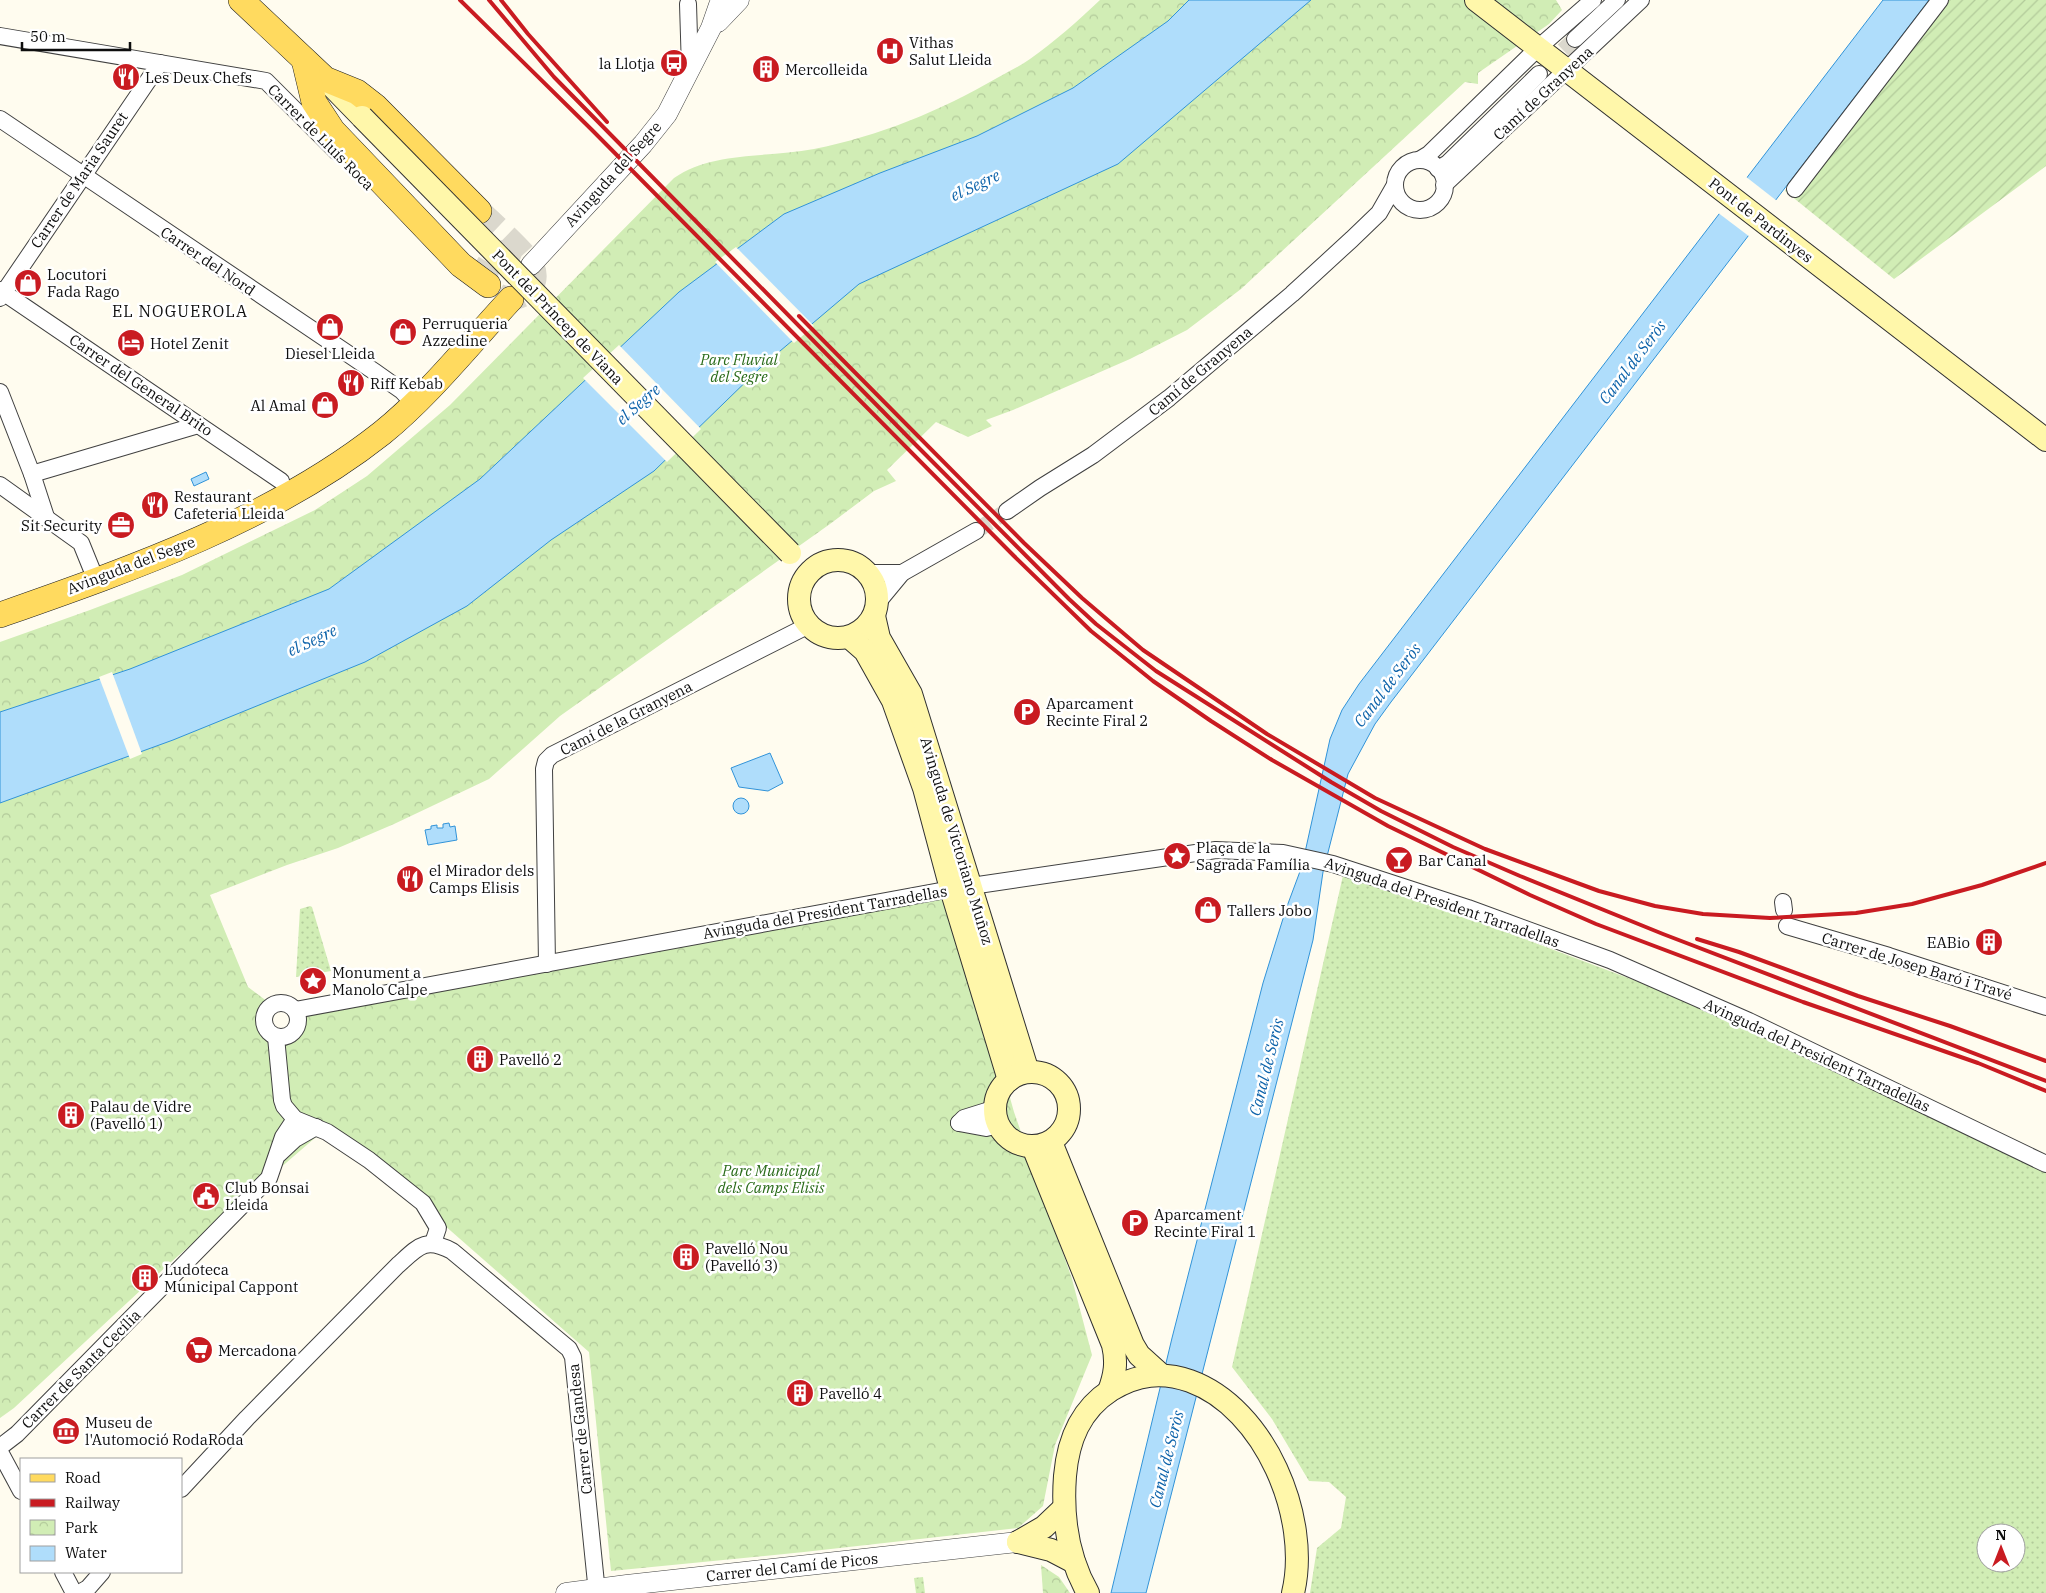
<svg xmlns="http://www.w3.org/2000/svg" width="2046" height="1593" font-family="'IBM Plex Serif',serif">
  <style>
    .grass { fill: url(#grass-dots); fill-rule: evenodd }
    .park { fill: url(#park-crowns) }
    .garden { fill: url(#garden-furrows) }
    .water { fill: #afddfb; stroke: #3193d8 }
    .pier { fill: #fffcef }
    .lines { fill: none; stroke-linecap: round; stroke-linejoin: round }
    .minor-tunnel { stroke: #dbd8cd; stroke-width: 16; stroke-dasharray: 16 8; stroke-linecap: butt }
    .primary-tunnel { stroke: #dbd8cd; stroke-width: 25; stroke-dasharray: 25 12; stroke-linecap: butt }
    .minor-casing { stroke: #414141; stroke-width: 18 }
    .tertiary-casing { stroke: #414141; stroke-width: 21 }
    .secondary-casing { stroke: #303030; stroke-width: 24 }
    .primary-casing { stroke: #1f1f1f; stroke-width: 26 }
    .minor { stroke: #fff; stroke-width: 16 }
    .tertiary { stroke: #fff; stroke-width: 20 }
    .secondary { stroke: #fff7aa; stroke-width: 22 }
    .primary { stroke: #ffda5f; stroke-width: 25 }
    .rail { stroke: #c91b21; stroke-width: 4 }
    .secondary-bridge-casing { stroke: #303030; stroke-width: 24; stroke-linecap: butt }
    .secondary-bridge { stroke: #fff7aa; stroke-width: 22 }
    .labels { text-anchor: middle; dominant-baseline: central; stroke-width: 5; stroke-linejoin: round; paint-order: stroke }
    .poi-label { font-size: 15px; fill: #0e0e0e; stroke: #fff; text-anchor: start }
    .street-label { font-size: 15px; fill: #0e0e0e; stroke: #fff }
    .park-label { font-size: 15px; font-style: italic; fill: #296b19; stroke: #fff }
    .water-label { font-size: 16px; font-style: italic; fill: #0d63aa; stroke: #fff }
    .neighbourhood-label { font-size: 16px; letter-spacing: 1px; fill: #0e0e0e; stroke: #fff }
  </style>
  <defs>
    <pattern id="grass-dots" width="8" height="8" patternUnits="userSpaceOnUse" patternTransform="scale(1.25)"><rect width="8" height="8" fill="#d1edb5"/><path d="M2 2h.1M6 6h.1" fill="none" stroke="#b2ca9a" stroke-width="1.8" stroke-linecap="round"/></pattern>
    <pattern id="park-crowns" width="20" height="18" patternUnits="userSpaceOnUse" patternTransform="scale(1.25)"><rect width="20" height="18" fill="#d1edb5"/><path d="M2 6a3 3 0 1 1 6 0M12 15a3 3 0 1 1 6 0" fill="none" stroke="#b2ca9a"/></pattern>
    <pattern id="garden-furrows" width="10" height="10" patternUnits="userSpaceOnUse" patternTransform="scale(1.25)"><rect width="10" height="10" fill="#d1edb5"/><path d="M-1 1l2-2M0 10L10 0M9 11l2-2" fill="none" stroke="#b2ca9a"/></pattern>
  </defs>
  <rect width="100%" height="100%" fill="#fffcef"/>
  <g class="grass">
    <path d="M1344 871 1689 1001 2046 1169V1593H1310L1317 1548 1341 1528 1346 1497 1329 1482 1309 1481 1272 1419 1232 1367ZM1986 1533H2016V1563H1986Z"/>
    <polygon points="310,906 312,907 331,971 296,977 300,909"/>
    <polygon points="923,1577 925,1593 916,1593 914,1578"/>
  </g>
  <g class="park">
    <path d="M1100 0H1556L1562 10 1549 24 1478 73V84L1465 82 1241 289 1187 330 1130 359 1013 410 986 420 992 426 968 437 936 422 887 470 896 481 874 491 830 524 560 716 489 779 394 824 338 848 287 865 210 895 248 987 272 1005C239 1030 302 1057 298 1016L951 889 1014 1112 1072 1279 1092 1355 1055 1445 1043 1506 1018 1528 804 1552 611 1571 589 1352 330 1125 171 1262 14 1408 0 1418V642L90 610 182 575 315 510 367 476 450 405 674 178C713 151 768 158 814 149 879 136 940 111 997 78 1008 72 1020 66 1030 59 1055 41 1078 21 1100 0Z"/>
    <polygon points="1041,1565 1059,1577 1070,1593 1043,1593"/>
  </g>
  <polygon class="garden" points="1938,0 2046,0 2046,166 1894,279 1785,191 1831,129"/>
  <g class="water">
    <polygon points="1189,0 1311,0 1118,164 859,284 760,368 654,471 551,540 467,606 365,662 173,740 0,803 0,712 130,669 329,589 480,479 679,292 784,214 880,173 977,136 1073,88 1168,21"/>
    <polygon points="1883,0 1929,0 1391,702 1375,724 1348,774 1323,872 1313,940 1146,1593 1111,1593 1172,1338 1263,983 1286,909 1302,866 1330,739 1342,710 1359,684"/>
    <polygon points="206,472 209,479 194,486 191,479"/>
    <polygon points="770,753 783,783 768,791 739,787 731,768"/>
    <circle cx="741" cy="806" r="8"/>
    <polygon points="449,823 450,827 455,826 457,840 428,845 425,830 431,829 431,826 437,825 437,828 443,828 443,824"/>
  </g>
  <g class="pier">
    <polygon points="1745,176 1777,201 1750,237 1717,212"/>
    <polygon points="736,247 814,326 794,343 715,262"/>
    <polygon points="619,345 701,429 667,462 583,378"/>
    <polygon points="112,672 142,754 130,759 99,677"/>
  </g>
  <g class="lines">
    <g class="minor-tunnel">
      <polyline points="1546,67 1575,39"/>
      <polyline points="976,531 1007,511"/>
    </g>
    <path class="primary-tunnel" d="M479 211C489 221 527 255 532 266 545 298 492 313 486 279 485 271 488 263 494 258 502 250 512 251 522 255"/>
    <g class="minor-casing">
      <g id="minor">
        <polyline points="688,4 690,69"/>
        <polyline points="0,36 266,81 337,152"/>
        <polyline points="1575,39 1617,0"/>
        <polyline points="0,119 375,372 402,391 414,404"/>
        <polyline points="1419,160 1429,154 1538,48 1593,0"/>
        <circle cx="1420" cy="185" r="25"/>
        <polyline points="1438,169 1448,163 1539,74"/>
        <polyline points="1444,185 1641,0"/>
        <polyline points="1795,189 1940,0"/>
        <polyline points="0,290 281,481"/>
        <polyline points="0,298 160,63"/>
        <polyline points="0,392 32,474 46,517"/>
        <polyline points="32,474 198,425"/>
        <polyline points="0,485 81,543 96,580"/>
        <polyline points="1007,511 1040,488 1093,455 1169,398 1292,294 1352,239 1379,213 1395,185"/>
        <polyline points="869,573 902,573"/>
        <polyline points="878,602 902,573 976,531"/>
        <polyline points="1783,902 1784,910"/>
        <polyline points="1787,926 1889,956 2046,1007"/>
        <polyline points="547,964 544,769 546,761 552,755 809,625"/>
        <circle cx="281" cy="1020" r="17"/>
        <polyline points="295,1010 951,889 1216,850 1283,853 1333,864 1468,908 1610,960 1749,1021 2046,1164"/>
        <polyline points="276,1037 282,1100 284,1106 295,1119 327,1132 369,1160 423,1203 438,1228 433,1243"/>
        <polyline points="959,1123 986,1128 998,1125"/>
        <polyline points="959,1123 964,1118 996,1108"/>
        <polyline points="279,1154 295,1139 316,1127"/>
        <polyline points="0,1447 17,1434 269,1178 283,1137 295,1119"/>
        <polyline points="0,1452 21,1491"/>
        <path d="M181 1489 247 1418 398 1265C419 1246 425 1237 452 1251L569 1349 573 1357 597 1593"/>
        <polyline points="63,1572 74,1593"/>
        <polyline points="79,1593 88,1588 102,1572"/>
      </g>
    </g>
    <g class="tertiary-casing">
      <g id="tertiary">
        <polyline points="718,22 739,0"/>
        <polyline points="531,265 643,144 667,114 711,28 719,5 723,0"/>
        <polyline points="566,1593 627,1585 1018,1542"/>
      </g>
    </g>
    <g class="secondary-casing">
      <g id="secondary">
        <polyline points="1476,0 2046,440"/>
        <polyline points="326,80 362,117"/>
        <circle cx="838" cy="599" r="39"/>
        <polyline points="874,616 879,638 911,694 1028,1072"/>
        <polyline points="849,637 865,651 893,701 924,788 951,889 1009,1080"/>
        <circle cx="1032" cy="1109" r="37"/>
        <polyline points="1051,1142 1133,1345 1139,1355 1160,1374"/>
        <path d="M1033 1147 1113 1345C1117 1362 1115 1375 1109 1391"/>
        <polyline points="1018,1542 1051,1550 1074,1562"/>
        <polyline points="1018,1542 1044,1527 1064,1508"/>
        <path d="M1088 1593C1068 1558 1062 1516 1065 1476 1068 1440 1080 1410 1111 1390 1137 1374 1162 1371 1190 1381 1265 1408 1311 1518 1293 1593"/>
      </g>
    </g>
    <g class="primary-casing">
      <g id="primary">
        <polyline points="241,0 325,79 357,92 375,106 479,211"/>
        <polyline points="304,60 314,102 333,131 461,265 488,285"/>
        <path d="M0 615C131 569 272 520 382 433 428 396 470 343 511 299"/>
      </g>
    </g>
    <use href="#minor" class="minor"/>
    <use href="#tertiary" class="tertiary"/>
    <use href="#secondary" class="secondary"/>
    <use href="#primary" class="primary"/>
    <g class="rail">
      <polyline points="460,0 592,130 1013,555 1091,631 1153,681 1211,721 1272,760 1388,826 1530,895 1596,924 1803,1002 1978,1063 2046,1091"/>
      <polyline points="489,0 554,77 914,443 1069,599 1096,624 1156,671 1331,782 1381,811 1453,847 1520,876 1663,934 2046,1081"/>
      <polyline points="501,0 528,34 607,122"/>
      <polyline points="799,316 1024,543 1082,598 1143,650 1267,734 1375,798 1485,849 1599,891 1655,906 1703,914 1770,918 1856,913 1912,904 1982,885 2046,863"/>
      <polyline points="1697,939 1739,952 1858,996 1950,1026 2046,1061"/>
    </g>
    <g class="secondary-bridge-casing">
      <polyline id="secondary-bridge" points="362,117 790,553"/>
    </g>
    <use href="#secondary-bridge" class="secondary-bridge"/>
  </g>
  <defs>
    <g id="hospital-disc" transform="scale(1.4375)"><circle r="9.5" fill="#c91b21" stroke="#fff"/><path d="M-5-5h3v3.5h4V-5h3V5h-3V1.5h-4V5h-3Z" fill="#fff"/></g>
    <g id="bus-disc" transform="scale(1.4375)"><circle r="9.5" fill="#c91b21" stroke="#fff"/><path d="M-5-6H5V4H4V6H2V4H-2V6H-4V4H-5ZM-3.5-4V0h7V-4ZM-3.5 1.2v1.5H-2V1.2ZM2 1.2v1.5H3.5V1.2Z" fill="#fff"/></g>
    <g id="building-disc" transform="scale(1.4375)"><circle r="9.5" fill="#c91b21" stroke="#fff"/><path d="M-4-6H4V6H1V3H-1V6H-4ZM-2.5-4.3h1.7v1.8h-1.7ZM.8-4.3h1.7v1.8H.8ZM-2.5-1h1.7V.8h-1.7ZM.8-1h1.7V.8H.8Z" fill="#fff"/></g>
    <g id="restaurant-disc" transform="scale(1.4375)"><circle r="9.5" fill="#c91b21" stroke="#fff"/><path d="M-5-6h1v4h1v-4h1v4h1v-4h1v5L-1.5 .5V6h-2V.5L-5-1ZM5-6V6H3V1.5H1.5Q1.5-4 5-6Z" fill="#fff"/></g>
    <g id="shop-disc" transform="scale(1.4375)"><circle r="9.5" fill="#c91b21" stroke="#fff"/><path d="M-5-2.5h2.3a2.7 3.5 0 0 1 5.4 0H5L5.5 6h-11ZM-1.5-2.5h3a1.5 2.3 0 0 0-3 0Z" fill="#fff"/></g>
    <g id="hotel-disc" transform="scale(1.4375)"><circle r="9.5" fill="#c91b21" stroke="#fff"/><path d="M-6-4.5h1.5V1H6V5H4.5V3h-9V5H-6ZM-4 0a1.8 1.8 0 1 1 3.6 0ZM.5 0V-2.5h3Q6-2.5 6 0Z" fill="#fff"/></g>
    <g id="office-disc" transform="scale(1.4375)"><circle r="9.5" fill="#c91b21" stroke="#fff"/><path d="M-6-3h4V-5.5h4V-3h4V5H-6ZM-1-4.5V-3h2v-1.5ZM-6 0V1H6V0Z" fill="#fff"/></g>
    <g id="parking-disc" transform="scale(1.4375)"><circle r="9.5" fill="#c91b21" stroke="#fff"/><path d="M-3.5-5.5H1a3.5 3.5 0 0 1 0 7H-1V5.5H-3.5ZM-1-3.4V-.6H.8a1.4 1.4 0 0 0 0-2.8Z" fill="#fff"/></g>
    <g id="sight-disc" transform="scale(1.4375)"><circle r="9.5" fill="#c91b21" stroke="#fff"/><path d="M0-6L1.8-2.2L6-1.7L2.9 1.2L3.7 5.4L0 3.3L-3.7 5.4L-2.9 1.2L-6-1.7L-1.8-2.2Z" fill="#fff"/></g>
    <g id="bar-disc" transform="scale(1.4375)"><circle r="9.5" fill="#c91b21" stroke="#fff"/><path d="M-6-5H6L.8 .8V4.5H3.5V6h-7V4.5H-.8V.8Z" fill="#fff"/></g>
    <g id="civic-disc" transform="scale(1.4375)"><circle r="9.5" fill="#c91b21" stroke="#fff"/><path d="M-.6-6.5H3V-4.5H.6V-3L4-1V1h2V6H-6V1h2V-1L-.6-3ZM-1.2 2.5V6h2.4V2.5Z" fill="#fff"/></g>
    <g id="supermarket-disc" transform="scale(1.4375)"><circle r="9.5" fill="#c91b21" stroke="#fff"/><path d="M-6-5.5h2.5l.6 2H6L4.5 2H-2.5L-4.4-4H-6ZM-1.5 3.2a1.3 1.3 0 1 0 .1 0ZM3 3.2a1.3 1.3 0 1 0 .1 0Z" fill="#fff"/></g>
    <g id="museum-disc" transform="scale(1.4375)"><circle r="9.5" fill="#c91b21" stroke="#fff"/><path d="M0-6L6-3V-2H-6V-3ZM-5-1h2V3h-2ZM-1-1h2V3h-2ZM3-1h2V3H3ZM-6 4H6V6H-6Z" fill="#fff"/></g>
  </defs>
  <g fill-rule="evenodd">
    <use href="#hospital-disc" x="890" y="51"/>
    <use href="#bus-disc" x="674" y="63"/>
    <use href="#building-disc" x="766" y="69"/>
    <use href="#restaurant-disc" x="126" y="77"/>
    <use href="#shop-disc" x="28" y="283"/>
    <use href="#shop-disc" x="330" y="327"/>
    <use href="#shop-disc" x="403" y="332"/>
    <use href="#hotel-disc" x="131" y="343"/>
    <use href="#restaurant-disc" x="351" y="383"/>
    <use href="#shop-disc" x="325" y="405"/>
    <use href="#restaurant-disc" x="155" y="505"/>
    <use href="#office-disc" x="121" y="525"/>
    <use href="#parking-disc" x="1027" y="712"/>
    <use href="#sight-disc" x="1177" y="856"/>
    <use href="#bar-disc" x="1399" y="860"/>
    <use href="#restaurant-disc" x="410" y="879"/>
    <use href="#shop-disc" x="1208" y="910"/>
    <use href="#building-disc" x="1989" y="942"/>
    <use href="#sight-disc" x="313" y="981"/>
    <use href="#building-disc" x="480" y="1059"/>
    <use href="#building-disc" x="71" y="1115"/>
    <use href="#civic-disc" x="206" y="1196"/>
    <use href="#parking-disc" x="1135" y="1223"/>
    <use href="#building-disc" x="686" y="1257"/>
    <use href="#building-disc" x="145" y="1278"/>
    <use href="#supermarket-disc" x="199" y="1350"/>
    <use href="#building-disc" x="800" y="1393"/>
    <use href="#museum-disc" x="66" y="1431"/>
  </g>
  <g class="labels">
    <g class="poi-label">
      <text x="909" y="42">Vithas<tspan x="909" dy="17">Salut Lleida</tspan></text>
      <text x="655" y="63" text-anchor="end">la Llotja</text>
      <text x="785" y="69">Mercolleida</text>
      <text x="145" y="77">Les Deux Chefs</text>
      <text x="47" y="274">Locutori<tspan x="47" dy="17">Fada Rago</tspan></text>
      <text x="422" y="323">Perruqueria<tspan x="422" dy="17">Azzedine</tspan></text>
      <text x="150" y="343">Hotel Zenit</text>
      <text x="330" y="353" text-anchor="middle">Diesel Lleida</text>
      <text x="370" y="383">Riff Kebab</text>
      <text x="306" y="405" text-anchor="end">Al Amal</text>
      <text x="174" y="496">Restaurant<tspan x="174" dy="17">Cafeteria Lleida</tspan></text>
      <text x="102" y="525" text-anchor="end">Sit Security</text>
      <text x="1046" y="703">Aparcament<tspan x="1046" dy="17">Recinte Firal 2</tspan></text>
      <text x="1196" y="847">Plaça de la<tspan x="1196" dy="17">Sagrada Família</tspan></text>
      <text x="1418" y="860">Bar Canal</text>
      <text x="429" y="870">el Mirador dels<tspan x="429" dy="17">Camps Elisis</tspan></text>
      <text x="1227" y="910">Tallers Jobo</text>
      <text x="1970" y="942" text-anchor="end">EABio</text>
      <text x="332" y="972">Monument a<tspan x="332" dy="17">Manolo Calpe</tspan></text>
      <text x="499" y="1059">Pavelló 2</text>
      <text x="90" y="1106">Palau de Vidre<tspan x="90" dy="17">(Pavelló 1)</tspan></text>
      <text x="225" y="1187">Club Bonsai<tspan x="225" dy="17">Lleida</tspan></text>
      <text x="1154" y="1214">Aparcament<tspan x="1154" dy="17">Recinte Firal 1</tspan></text>
      <text x="705" y="1248">Pavelló Nou<tspan x="705" dy="17">(Pavelló 3)</tspan></text>
      <text x="164" y="1269">Ludoteca<tspan x="164" dy="17">Municipal Cappont</tspan></text>
      <text x="218" y="1350">Mercadona</text>
      <text x="819" y="1393">Pavelló 4</text>
      <text x="85" y="1422">Museu de<tspan x="85" dy="17">l'Automoció RodaRoda</tspan></text>
    </g>
    <g class="street-label">
      <text transform="translate(1543 93) rotate(-43)">Camí de Granyena</text>
      <text transform="translate(321 137) rotate(45)">Carrer de Lluís Roca</text>
      <text transform="translate(613 174) rotate(-48)">Avinguda del Segre</text>
      <text transform="translate(79 180) rotate(-56)">Carrer de Maria Sauret</text>
      <text transform="translate(1761 220) rotate(38)">Pont de Pardinyes</text>
      <text transform="translate(208 261) rotate(34)">Carrer del Nord</text>
      <text transform="translate(558 317) rotate(46)">Pont del Príncep de Viana</text>
      <text transform="translate(1200 371) rotate(-40)">Camí de Granyena</text>
      <text transform="translate(141 385) rotate(34)">Carrer del General Brito</text>
      <text transform="translate(131 565) rotate(-21)">Avinguda del Segre</text>
      <text transform="translate(626 718) rotate(-27)">Camí de la Granyena</text>
      <text transform="translate(957 841) rotate(73)">Avinguda de Victoriano Muñoz</text>
      <text transform="translate(1442 902) rotate(19)">Avinguda del President Tarradellas</text>
      <text transform="translate(825 912) rotate(-10)">Avinguda del President Tarradellas</text>
      <text transform="translate(1917 966) rotate(17)">Carrer de Josep Baró i Travé</text>
      <text transform="translate(1817 1055) rotate(25)">Avinguda del President Tarradellas</text>
      <text transform="translate(81 1369) rotate(-45)">Carrer de Santa Cecília</text>
      <text transform="translate(580 1429) rotate(-96)">Carrer de Gandesa</text>
      <text transform="translate(792 1567) rotate(-6)">Carrer del Camí de Picos</text>
    </g>
    <g class="park-label">
      <text x="739" y="359">Parc Fluvial<tspan x="739" dy="17">del Segre</tspan></text>
      <text x="771" y="1170">Parc Municipal<tspan x="771" dy="17">dels Camps Elisis</tspan></text>
    </g>
    <g class="water-label">
      <text transform="translate(975 185) rotate(-25)">el Segre</text>
      <text transform="translate(1632 362) rotate(-53)">Canal de Seròs</text>
      <text transform="translate(638 404) rotate(-41)">el Segre</text>
      <text transform="translate(312 640) rotate(-25)">el Segre</text>
      <text transform="translate(1387 685) rotate(-53)">Canal de Seròs</text>
      <text transform="translate(1266 1067) rotate(-76)">Canal de Seròs</text>
      <text transform="translate(1166 1459) rotate(-76)">Canal de Seròs</text>
    </g>
    <g class="neighbourhood-label">
      <text x="180" y="311">EL NOGUEROLA</text>
    </g>
  </g>
  <rect x="20" y="1458" width="162" height="115" fill="#ffffff" stroke="#9f9f9f"/>
  <rect x="30" y="1474" width="25" height="8" fill="#ffda5f" stroke="#9f9f9f"/>
  <text x="65" y="1483" font-size="15" fill="#0e0e0e">Road</text>
  <rect x="30" y="1499" width="25" height="8" fill="#c91b21" stroke="#9f9f9f"/>
  <text x="65" y="1508" font-size="15" fill="#0e0e0e">Railway</text>
  <rect x="30" y="1520" width="25" height="15" fill="url(#park-crowns)" stroke="#9f9f9f"/>
  <text x="65" y="1533" font-size="15" fill="#0e0e0e">Park</text>
  <rect x="30" y="1546" width="25" height="15" fill="#afddfb" stroke="#9f9f9f"/>
  <text x="65" y="1558" font-size="15" fill="#0e0e0e">Water</text>
  <g transform="translate(2001 1548)"><circle r="24" fill="#ffffff" stroke="#9f9f9f"/>
  <path d="M0-4L9 19L0 12L-9 19Z" fill="#c91b21"/>
  <text y="-8" font-size="14" font-weight="bold" text-anchor="middle" fill="#0e0e0e">N</text>
  </g>
  <path d="M22 42v8h108v-8" fill="none" stroke="#0e0e0e" stroke-width="2.5"/>
  <text x="30" y="42" font-size="15" fill="#0e0e0e" stroke="#ffffff" stroke-width="4" paint-order="stroke">50 m</text>
</svg>
